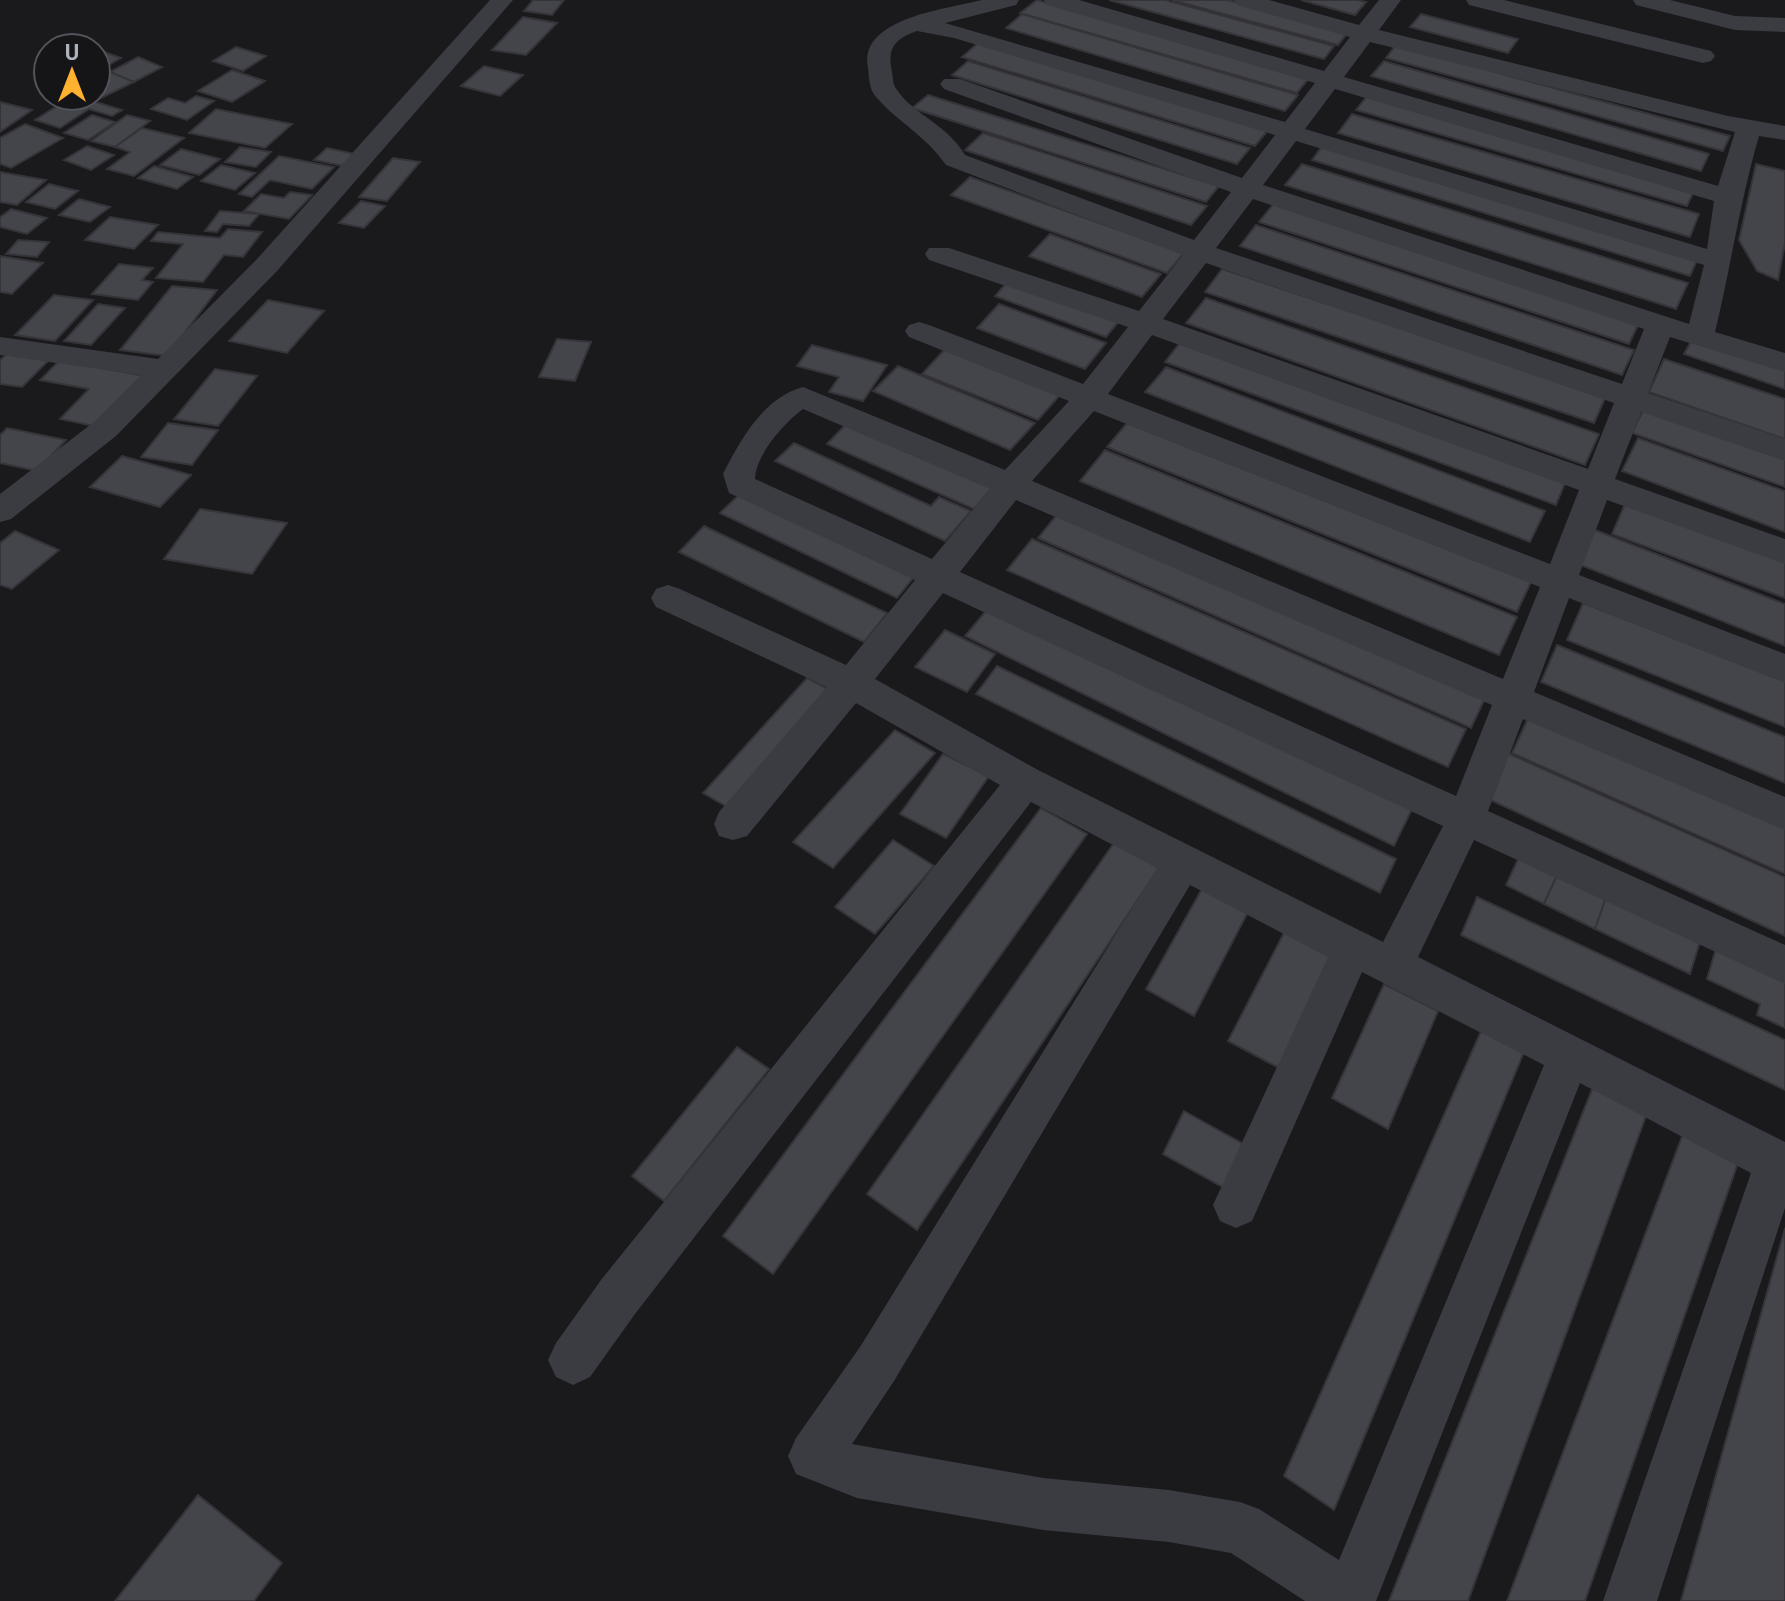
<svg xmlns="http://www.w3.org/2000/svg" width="1785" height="1601" font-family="Roboto,sans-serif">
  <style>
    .building { fill: #44454a; stroke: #343439; stroke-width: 2 }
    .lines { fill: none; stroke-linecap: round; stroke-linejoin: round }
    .minor { fill: #3a3c42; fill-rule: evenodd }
  </style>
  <rect width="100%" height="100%" fill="#1a1a1d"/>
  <g class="building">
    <polygon points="533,0 564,0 552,15 524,11"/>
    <polygon points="1037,0 1309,78 1297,93 1020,13"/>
    <polygon points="1109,0 1165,0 1334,46 1324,59"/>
    <polygon points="1172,0 1228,0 1348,32 1338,45"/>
    <polygon points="1301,0 1357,0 1366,2 1355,15"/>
    <polygon points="1022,14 1298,95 1285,111 1006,28"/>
    <polygon points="1421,14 1518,39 1508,53 1410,27"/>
    <polygon points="523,17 557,23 526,55 492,50"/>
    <polygon points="978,43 1268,130 1255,146 962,57"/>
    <polygon points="1396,45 1730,136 1723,151 1386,58"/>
    <polygon points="236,47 266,56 243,71 213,61"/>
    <polygon points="96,49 121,58 96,72"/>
    <polygon points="138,57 162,67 134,82 110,72"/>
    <polygon points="968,61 1250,148 1237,164 952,75"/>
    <polygon points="1384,61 1709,154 1701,171 1371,76"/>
    <polygon points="484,66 523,75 500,96 461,86"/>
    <polygon points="232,70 265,81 232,102 198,91"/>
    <polygon points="110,72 134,82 95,101 85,96 96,96 96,79"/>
    <polygon points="928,95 1219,186 1206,202 912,108"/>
    <polygon points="1368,95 1695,189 1687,206 1356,110"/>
    <polygon points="73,96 77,96 122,110 112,116 89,109 60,128 35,120"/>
    <polygon points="196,96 214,101 187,120 151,109 168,98 185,103"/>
    <polygon points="0,102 32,110 0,132"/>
    <polygon points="216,109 292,124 265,148 189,133"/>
    <polygon points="1352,114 1699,214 1690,237 1338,133"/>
    <polygon points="92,115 115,122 88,140 64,133"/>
    <polygon points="127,115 150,121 115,147 91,141"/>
    <polygon points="25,124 63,138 11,168 0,164 0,138"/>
    <polygon points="142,128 184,138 134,176 107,169 130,152 115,147"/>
    <polygon points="983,133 1207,206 1191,225 965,150"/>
    <polygon points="1323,145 1698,258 1690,276 1312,160"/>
    <polygon points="87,146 114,155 91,170 64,160"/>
    <polygon points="240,147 271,152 256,167 225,162"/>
    <polygon points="327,148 355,154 343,166 314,160"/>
    <polygon points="181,149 220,159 199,175 160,165"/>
    <polygon points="279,156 334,167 312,189 270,180 252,197 239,194"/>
    <polygon points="393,158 420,162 387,201 359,197"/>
    <polygon points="1302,164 1688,283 1676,309 1285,185"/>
    <polygon points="1756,164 1785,171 1785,243 1778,280 1757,271 1739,240"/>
    <polygon points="221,165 255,173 235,190 201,181"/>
    <polygon points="154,166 193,177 177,189 138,178"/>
    <polygon points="0,172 46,180 17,205 0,202"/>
    <polygon points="970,177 1184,253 1167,273 951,195"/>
    <polygon points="49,184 78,191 55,209 26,202"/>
    <polygon points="290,192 312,195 289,219 244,211 261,194 284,198"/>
    <polygon points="79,199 110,207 90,222 59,215"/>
    <polygon points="361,201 385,206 364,228 339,223"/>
    <polygon points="1275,202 1640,321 1629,344 1259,222"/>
    <polygon points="11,209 47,218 27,234 0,227 0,217"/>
    <polygon points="220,211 259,214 249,226 223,224 217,232 205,231"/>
    <polygon points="110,217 158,225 134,249 85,240"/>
    <polygon points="1256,225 1634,350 1622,375 1240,246"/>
    <polygon points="228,229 262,232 243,257 224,255 203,282 156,278 183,244 151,241 158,232 220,238"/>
    <polygon points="1050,234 1161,274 1142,297 1029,256"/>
    <polygon points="18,240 49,242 37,257 6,254"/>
    <polygon points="0,256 43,263 12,294 0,292"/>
    <polygon points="119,264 153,268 142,280 153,282 138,300 92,294"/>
    <polygon points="1222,269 1606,396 1594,423 1205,292"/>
    <polygon points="1009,280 1120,320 1106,337 995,296"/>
    <polygon points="172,286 217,290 167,356 120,350"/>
    <polygon points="54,295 93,300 55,341 15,335"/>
    <polygon points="1206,298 1599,434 1585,465 1186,323"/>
    <polygon points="268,300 324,311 287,353 229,341"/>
    <polygon points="98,304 125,308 91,345 64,341"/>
    <polygon points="999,304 1106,343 1085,369 977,328"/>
    <polygon points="1694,336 1785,367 1785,389 1684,354"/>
    <polygon points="557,339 591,342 575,381 539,377"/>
    <polygon points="1182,340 1567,478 1556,505 1165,362"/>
    <polygon points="812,345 887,365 863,401 829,392 839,377 797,366"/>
    <polygon points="945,349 1060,395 1038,420 922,374"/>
    <polygon points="9,352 50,359 22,387 0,384 0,360"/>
    <polygon points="1664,359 1785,399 1785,439 1649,392"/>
    <polygon points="60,360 145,376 98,427 60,419 89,389 40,380"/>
    <polygon points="898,366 1035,423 1010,450 873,391"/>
    <polygon points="1166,367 1545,511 1530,542 1145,392"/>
    <polygon points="215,369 257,376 218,426 174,419"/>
    <polygon points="1645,406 1785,455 1785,487 1632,433"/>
    <polygon points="851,419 997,482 974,509 827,444"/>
    <polygon points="168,423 218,430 192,465 141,457"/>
    <polygon points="1127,423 1531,582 1517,612 1107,447"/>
    <polygon points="7,428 66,440 37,471 0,463 0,435"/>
    <polygon points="1638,438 1785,491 1785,532 1622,471"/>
    <polygon points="794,443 931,506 939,497 971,511 945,541 775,461"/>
    <polygon points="1105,450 1517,617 1499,655 1080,481"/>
    <polygon points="122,456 191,475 160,507 90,487"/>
    <polygon points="742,492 917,573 897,598 720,513"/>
    <polygon points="1625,504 1785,561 1785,598 1612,534"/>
    <polygon points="200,509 287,523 252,574 164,559"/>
    <polygon points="1060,511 1487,694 1471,728 1038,538"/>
    <polygon points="704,526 887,613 864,642 679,552"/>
    <polygon points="1595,530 1785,604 1785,646 1578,564"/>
    <polygon points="15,531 59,550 12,589 0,585 0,543"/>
    <polygon points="1032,539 1466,729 1448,767 1007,570"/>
    <polygon points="1583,603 1785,681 1785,727 1567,640"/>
    <polygon points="991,605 1413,807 1394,846 965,636"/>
    <polygon points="945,630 995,654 967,692 915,667"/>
    <polygon points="1557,645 1785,737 1785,783 1541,682"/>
    <polygon points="997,666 1396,859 1380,893 976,694"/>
    <polygon points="807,678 838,694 736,812 703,793"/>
    <polygon points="1530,714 1785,824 1785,874 1512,753"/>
    <polygon points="895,730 935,753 833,868 793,842"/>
    <polygon points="1507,753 1785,877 1785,936 1486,798"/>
    <polygon points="943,754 989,776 946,838 900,814"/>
    <polygon points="1041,808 1087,834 773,1274 723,1236"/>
    <polygon points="893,840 934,866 875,934 835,907"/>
    <polygon points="1114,843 1159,868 917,1230 867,1194"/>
    <polygon points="1520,855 1558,873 1544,904 1506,885"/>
    <polygon points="1558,873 1607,895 1595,929 1544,904"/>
    <polygon points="1203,887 1249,910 1194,1016 1146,989"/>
    <polygon points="1607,895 1701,938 1690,974 1595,929"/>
    <polygon points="1477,897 1785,1040 1785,1090 1461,935"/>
    <polygon points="1286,929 1337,955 1281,1069 1228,1041"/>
    <polygon points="1717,945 1785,977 1785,1028 1757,1015 1760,1004 1707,979"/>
    <polygon points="1384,984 1438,1011 1388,1129 1332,1098"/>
    <polygon points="1482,1029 1524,1052 1334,1510 1284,1476"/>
    <polygon points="737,1047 769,1069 664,1201 632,1176"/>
    <polygon points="1593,1087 1646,1116 1468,1601 1389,1601"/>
    <polygon points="1184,1111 1247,1146 1228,1190 1163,1154"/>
    <polygon points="1686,1126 1740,1157 1585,1601 1507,1601"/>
    <polygon points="1785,1228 1785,1601 1681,1601"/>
    <polygon points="198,1495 282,1563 254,1601 115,1601"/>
  </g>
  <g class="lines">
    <g class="minor">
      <polygon points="490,0 513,0 277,271 116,436 11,519 0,522 0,494 94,422 141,375 0,355 0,337 158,359 257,259"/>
      <path d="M982 0H1019L1016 5 945 23 1285 122 1315 83 1047 5 1044 0H1079L1324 71 1350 37 1237 5 1234 0H1269L1359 25 1379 0H1401L1379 30 1728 116 1785 126V140L1759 136C1740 201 1731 266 1715 332L1785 353V372L1670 337 1648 393 1785 439V461L1641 412 1615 479 1785 539V564L1607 500 1579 575 1785 654V683L1569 598 1534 692 1785 797V830L1523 719 1488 811 1785 945V984L1474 840 1418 957 1785 1142V1208L1657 1601H1603L1751 1173 1580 1083 1376 1601H1305L1231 1553 1169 1542 1043 1530 857 1498 796 1474 788 1456 796 1438 860 1347 1157 868 1031 802 635 1314 590 1377 573 1385 556 1377 548 1360 556 1343 601 1280 1000 785 856 703 747 836 733 840 719 836 714 824 719 812 827 687 656 607 651 598 656 589 668 585 680 589 846 665 915 580 729 493 723 474C741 439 763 398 803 387L1005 470 1069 401 909 337 905 331 909 325 919 322 929 325 1083 384 1128 327 929 260 925 254 929 248H949L1139 311 1183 255 946 165C924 134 900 124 876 97 869 90 869 77 868 68 858 18 947 9 982 0ZM917 31 954 38 1275 135 1242 178 960 79H944L940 84 944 89 1231 192 1194 240 965 155C947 124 914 115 897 90 893 86 893 78 892 72 887 49 894 39 917 31ZM1370 42 1735 132 1718 186 1344 77ZM1335 89 1714 201 1707 249 1305 129ZM1296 141 1704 265 1689 324 1263 185ZM1253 199 1644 329 1622 384 1216 248ZM1206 263 1614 403 1588 469 1163 319ZM1152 335 1579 490 1550 564 1108 394ZM803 409 990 489 932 559 755 479C756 454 784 423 803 409ZM1094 411 1540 587 1503 679 1032 481ZM1016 500 1492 705 1456 796 960 572ZM943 593 1443 826 1383 942 1038 770 875 679ZM1190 885 1328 957 1213 1205 1220 1221 1236 1228 1252 1221 1362 972 1544 1065 1339 1560 1259 1509 1240 1502 1169 1490 1043 1478 852 1444 894 1381Z"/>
      <polygon points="1466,0 1504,0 1711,51 1715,56 1711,61 1703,63 1469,5"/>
      <polygon points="1633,0 1670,0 1735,16 1785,18 1785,32 1735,30 1636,5"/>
    </g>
  </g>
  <g transform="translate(72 72)"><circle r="38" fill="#151518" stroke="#51545a" stroke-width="2"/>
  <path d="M0-6L14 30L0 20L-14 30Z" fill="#ffb130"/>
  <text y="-12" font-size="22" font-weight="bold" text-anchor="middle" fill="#abb2bd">U</text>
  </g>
</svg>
